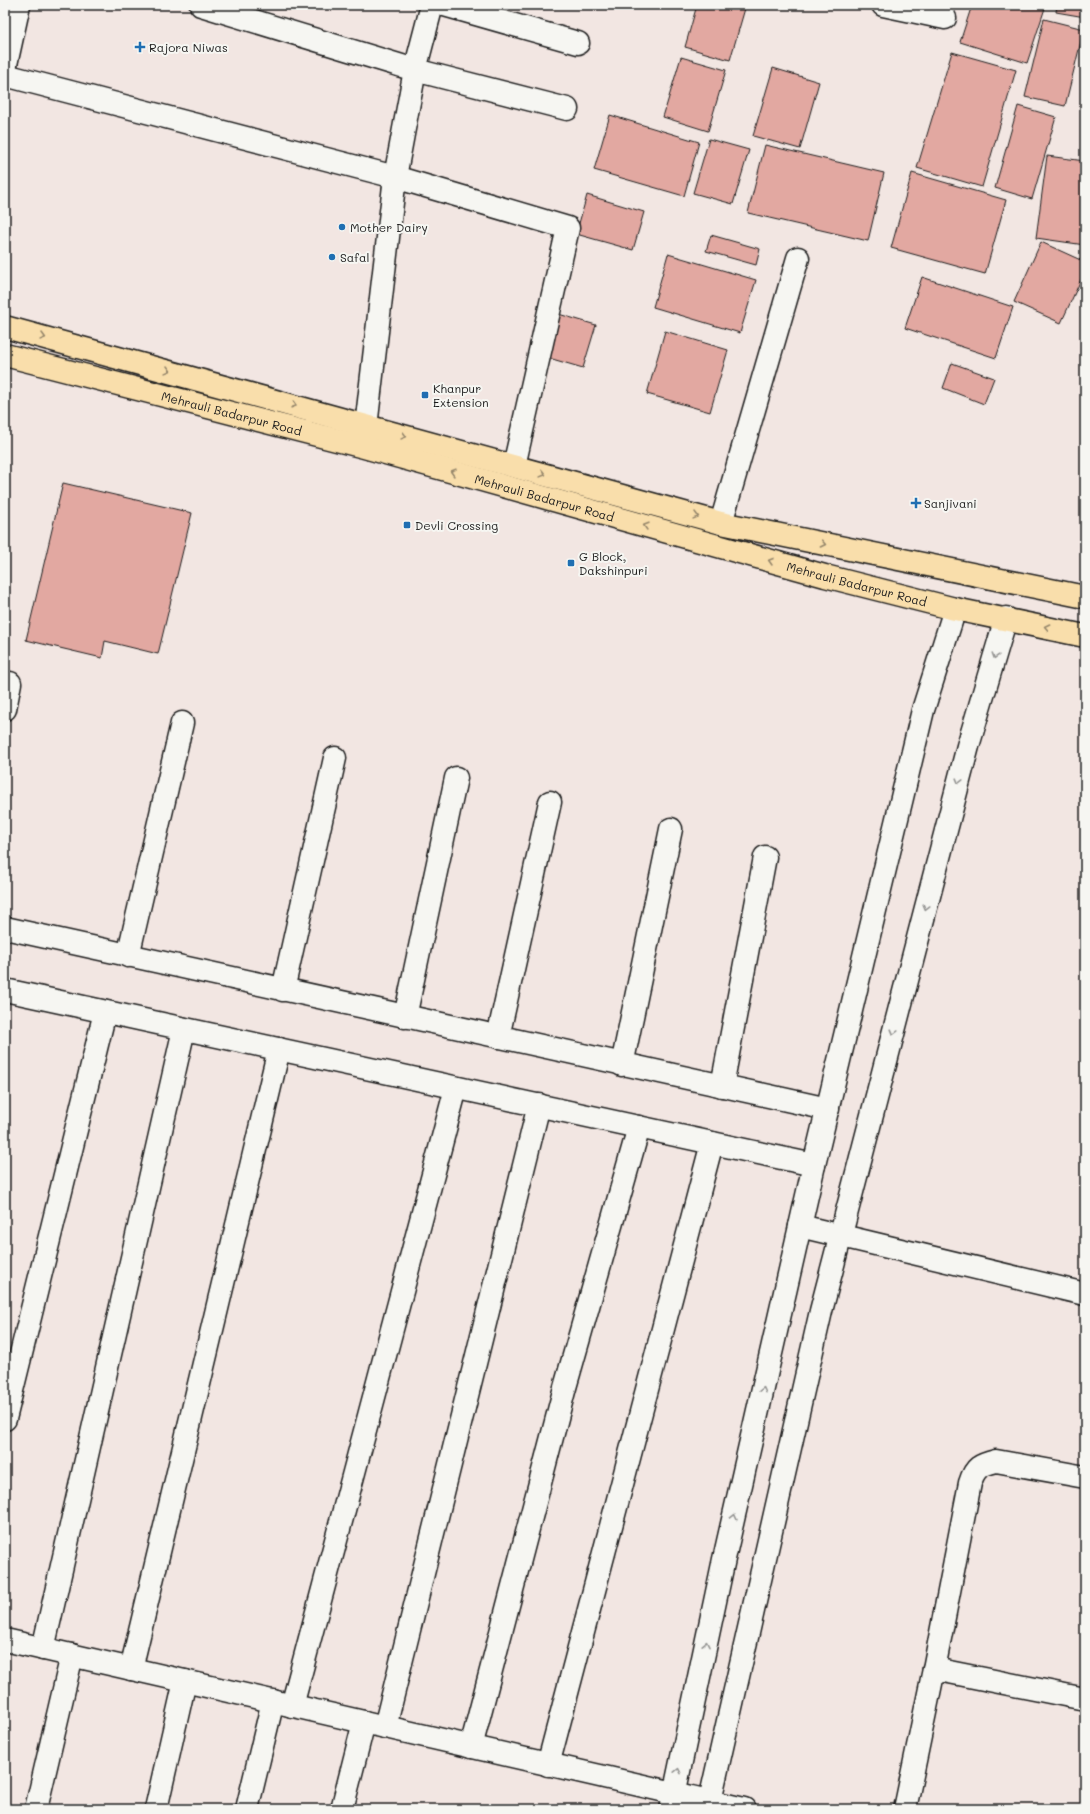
<svg xmlns="http://www.w3.org/2000/svg" width="1090" height="1814" viewBox="0 0 1090 1814" font-family="Mali,sans-serif">
<style>
.building{fill:#e2a8a1;stroke:#1c1c1c}
.lines{fill:none;stroke-linecap:round;stroke-linejoin:round}
.minor-casing{stroke:#1c1c1c;stroke-width:25}
.major-casing{stroke:#1c1c1c;stroke-width:25}
.minor{stroke:#f6f6f2;stroke-width:22}
.major{stroke:#f9deab;stroke-width:22}
.oneway{stroke:#96876b}
.oneway2{stroke:#949492}
.poi-dot{fill:#1f6fb2;stroke:#f6f6f2;stroke-width:1.5}
.labels{text-anchor:middle;dominant-baseline:central;stroke-width:4;stroke-linejoin:round;paint-order:stroke}
.poi-label{font-size:12px;fill:#1c1c1c;stroke:#f6f6f2;text-anchor:start}
.street-label{font-size:12px;fill:#1c1c1c;stroke:#f6f6f2}
</style>
<rect width="100%" height="100%" fill="#f2e6e2"/>
<filter id="ink" filterUnits="userSpaceOnUse"><feTurbulence type="fractalNoise" baseFrequency=".025" numOctaves="2"/><feDisplacementMap in="SourceGraphic" scale="8" xChannelSelector="R" yChannelSelector="G"/><feConvolveMatrix kernelMatrix="1 2 1 2 8 2 1 2 1" color-interpolation-filters="sRGB"/></filter>
<g filter="url(#ink)">
<g class="building">
<polygon points="697,5 746,5 730,60 685,47"/>
<polygon points="972,5 1046,5 1027,63 960,42"/>
<polygon points="1057,5 1085,5 1085,17 1056,12"/>
<polygon points="1044,19 1084,29 1065,106 1025,97"/>
<polygon points="952,52 1016,70 982,187 917,168"/>
<polygon points="1085,52 1085,109 1081,109"/>
<polygon points="681,57 726,70 708,131 663,117"/>
<polygon points="773,68 819,82 800,149 753,136"/>
<polygon points="1018,106 1056,117 1032,199 995,188"/>
<polygon points="610,115 699,142 684,196 594,170"/>
<polygon points="709,139 749,150 733,204 693,193"/>
<polygon points="765,145 884,173 868,241 748,213"/>
<polygon points="1047,156 1085,161 1085,245 1036,238"/>
<polygon points="912,173 1006,200 985,274 891,248"/>
<polygon points="587,195 644,212 633,250 576,234"/>
<polygon points="711,235 760,249 756,265 706,251"/>
<polygon points="1041,242 1085,262 1085,271 1061,323 1014,302"/>
<polygon points="668,254 756,280 740,333 653,307"/>
<polygon points="922,277 1013,307 996,358 905,328"/>
<polygon points="555,313 596,325 583,368 542,356"/>
<polygon points="665,331 728,350 710,412 647,394"/>
<polygon points="952,363 994,378 984,404 943,388"/>
<polygon points="63,483 192,513 158,654 105,641 102,658 26,640"/>
</g>
<g class="lines">
<defs>
<g id="minor">
<polyline points="201,5 415,70 567,109"/>
<polyline points="444,5 578,43"/>
<polyline points="883,5 945,18"/>
<polyline points="5,69 19,5"/>
<polyline points="5,75 395,177 568,228 514,466"/>
<polyline points="364,444 395,177 415,70 432,5"/>
<polyline points="721,523 798,258"/>
<polyline points="5,709 10,683"/>
<polyline points="5,928 828,1109"/>
<polyline points="128,956 182,723"/>
<polyline points="5,990 814,1165"/>
<polyline points="283,990 335,758"/>
<polyline points="405,1017 456,778"/>
<polyline points="498,1037 550,802"/>
<polyline points="622,1065 671,829"/>
<polyline points="722,1086 765,857"/>
<polyline points="800,1226 1085,1294"/>
<polyline points="5,1419 105,1012"/>
<polyline points="5,1640 744,1809"/>
<polyline points="43,1649 184,1029"/>
<polyline points="131,1669 279,1049"/>
<path d="M934 1669 970 1483C975 1467 980 1465 996 1461L1085 1477"/>
<polyline points="292,1706 456,1088"/>
<polyline points="385,1727 539,1105"/>
<polyline points="471,1747 564,1391 639,1127"/>
<polyline points="548,1765 712,1143"/>
<polyline points="36,1809 72,1655"/>
<polyline points="156,1809 185,1681"/>
<polyline points="247,1809 273,1701"/>
<polyline points="342,1809 364,1722"/>
<polyline points="671,1809 724,1559 814,1165 923,710 955,609"/>
<polyline points="708,1809 821,1311 968,746 1006,618"/>
<polyline points="905,1809 934,1669 1085,1699"/>
</g>
<g id="major">
<polyline points="5,327 721,523 1085,597"/>
<path id="s1" d="M5 355 364 447 825 576 955 609 1085 636"/>
</g>
</defs>
<use href="#minor" class="minor-casing"/>
<use href="#major" class="major-casing"/>
<use href="#minor" class="minor"/>
<use href="#major" class="major"/>
</g>
<defs><path id="oneway-chevron" d="M-2-3.5L2.5 0L-2 3.5" fill="none" stroke-width="1.6" stroke-linecap="round" stroke-linejoin="round"/></defs>
<g class="oneway">
<use href="#oneway-chevron" transform="translate(43 337) rotate(15)"/>
<use href="#oneway-chevron" transform="translate(168 370) rotate(15)"/>
<use href="#oneway-chevron" transform="translate(294 405) rotate(16)"/>
<use href="#oneway-chevron" transform="translate(404 436) rotate(15)"/>
<use href="#oneway-chevron" transform="translate(453 472) rotate(-164)"/>
<use href="#oneway-chevron" transform="translate(543 474) rotate(15)"/>
<use href="#oneway-chevron" transform="translate(696 516) rotate(15)"/>
<use href="#oneway-chevron" transform="translate(646 526) rotate(-164)"/>
<use href="#oneway-chevron" transform="translate(823 544) rotate(12)"/>
<use href="#oneway-chevron" transform="translate(771 561) rotate(-164)"/>
<use href="#oneway-chevron" transform="translate(1047 627) rotate(-168)"/>
</g>
<g class="oneway2">
<use href="#oneway-chevron" transform="translate(995 656) rotate(107)"/>
<use href="#oneway-chevron" transform="translate(959 781) rotate(105)"/>
<use href="#oneway-chevron" transform="translate(926 907) rotate(105)"/>
<use href="#oneway-chevron" transform="translate(894 1032) rotate(105)"/>
<use href="#oneway-chevron" transform="translate(763 1390) rotate(-77)"/>
<use href="#oneway-chevron" transform="translate(734 1517) rotate(-77)"/>
<use href="#oneway-chevron" transform="translate(706 1644) rotate(-78)"/>
<use href="#oneway-chevron" transform="translate(678 1771) rotate(-78)"/>
</g>
</g>
<g class="poi-dot">
<path d="M138 41h4v4h4v4h-4v4h-4v-4h-4v-4h4z"/>
<circle cx="342" cy="227" r="4"/>
<circle cx="332" cy="257" r="4"/>
<rect x="421" y="391" width="8" height="8" rx="2"/>
<path d="M914 497h4v4h4v4h-4v4h-4v-4h-4v-4h4z"/>
<rect x="403" y="521" width="8" height="8" rx="2"/>
<rect x="567" y="559" width="8" height="8" rx="2"/>
</g>
<g class="labels">
<g class="poi-label">
<text x="149" y="47">Rajora Niwas</text>
<text x="350" y="227">Mother Dairy</text>
<text x="340" y="257">Safal</text>
<text x="433" y="388">Khanpur<tspan x="433" dy="14">Extension</tspan></text>
<text x="924" y="503">Sanjivani</text>
<text x="415" y="525">Devli Crossing</text>
<text x="579" y="556">G Block,<tspan x="579" dy="14">Dakshinpuri</tspan></text>
</g>
<g class="street-label">
<text stroke="none"><textPath href="#s1" startOffset="234">Mehrauli Badarpur Road</textPath></text>
<text stroke="none"><textPath href="#s1" startOffset="558">Mehrauli Badarpur Road</textPath></text>
<text stroke="none"><textPath href="#s1" startOffset="882">Mehrauli Badarpur Road</textPath></text>
</g>
</g>
<rect width="1090" height="1814" fill="none" stroke="#f6f6f2" stroke-width="20"/>
<rect x="10" y="10" width="1070" height="1794" fill="none" stroke="#1c1c1c" stroke-width="1.5" filter="url(#ink)"/>
</svg>
